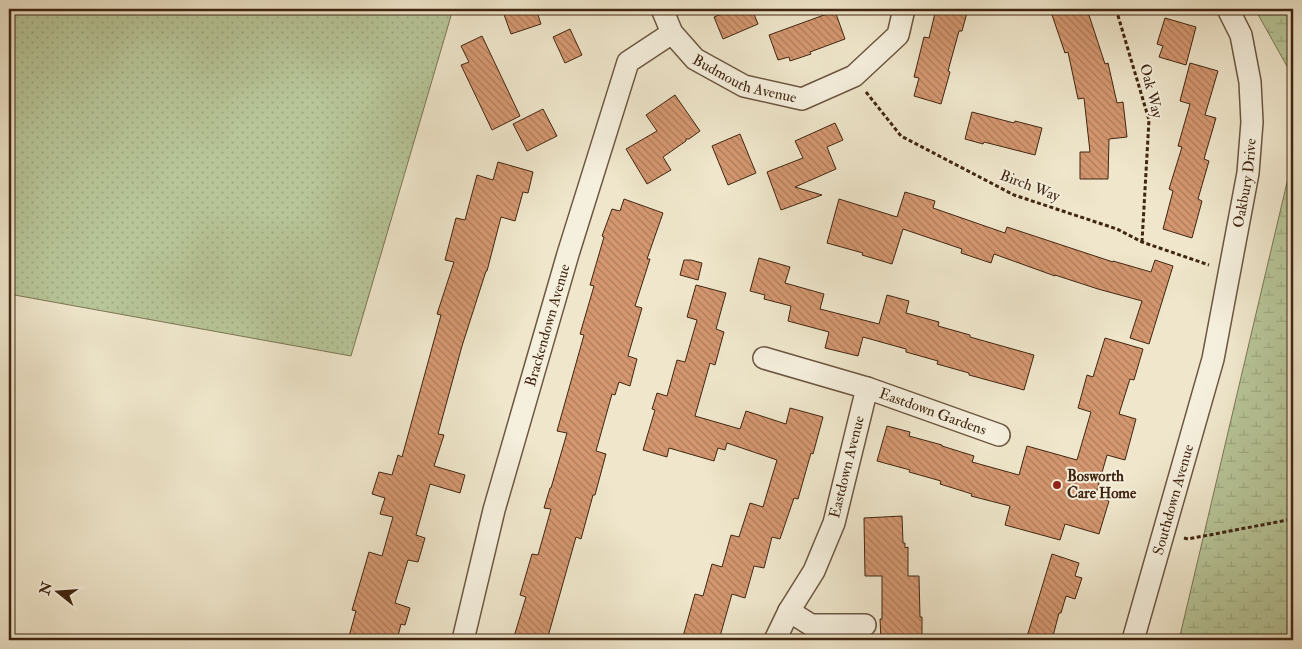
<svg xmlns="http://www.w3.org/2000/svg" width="1302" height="649" viewBox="0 0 1302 649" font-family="'IM FELL Double Pica',serif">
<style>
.grass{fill:url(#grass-dots);stroke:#7c7654}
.wetland{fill:url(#wetland-marsh);stroke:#7c7654}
.building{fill:url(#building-back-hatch);stroke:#412611}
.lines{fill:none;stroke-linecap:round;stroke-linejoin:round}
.minor-casing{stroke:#6c5640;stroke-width:24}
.path{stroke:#412611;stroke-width:3;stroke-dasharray:4 2.5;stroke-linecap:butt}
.minor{stroke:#f5efdd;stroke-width:21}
.poi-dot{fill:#8f2418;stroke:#f5efdd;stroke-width:2}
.labels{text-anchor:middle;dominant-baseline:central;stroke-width:4;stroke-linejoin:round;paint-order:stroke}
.street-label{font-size:15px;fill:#412611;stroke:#f5efdd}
.poi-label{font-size:15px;font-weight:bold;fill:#412611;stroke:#f5efdd;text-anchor:start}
</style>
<defs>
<pattern id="grass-dots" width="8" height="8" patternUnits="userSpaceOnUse" patternTransform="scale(1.25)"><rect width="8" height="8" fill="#b7c598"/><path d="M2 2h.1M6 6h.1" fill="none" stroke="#9fa982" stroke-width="1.8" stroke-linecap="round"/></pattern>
<pattern id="wetland-marsh" width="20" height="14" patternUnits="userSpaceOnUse" patternTransform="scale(1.25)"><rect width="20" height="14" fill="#b7c598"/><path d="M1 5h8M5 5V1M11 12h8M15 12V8" fill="none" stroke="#9fa982"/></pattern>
<pattern id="building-back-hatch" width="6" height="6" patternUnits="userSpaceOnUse" patternTransform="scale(1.25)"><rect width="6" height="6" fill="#d49770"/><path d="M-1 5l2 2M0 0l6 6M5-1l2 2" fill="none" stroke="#ae7b5b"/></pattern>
</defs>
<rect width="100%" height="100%" fill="#efe6cb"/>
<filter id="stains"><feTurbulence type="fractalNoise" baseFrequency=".004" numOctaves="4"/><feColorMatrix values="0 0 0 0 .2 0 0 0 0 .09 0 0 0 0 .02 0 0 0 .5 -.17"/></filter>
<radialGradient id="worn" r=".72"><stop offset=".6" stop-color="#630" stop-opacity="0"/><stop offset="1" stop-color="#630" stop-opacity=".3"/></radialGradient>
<polygon class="grass" points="9,9 453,9 351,356 9,294"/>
<g class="wetland">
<polygon points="1255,9 1293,9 1293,77"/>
<polygon points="1293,157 1293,640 1179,640"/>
</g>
<g class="building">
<polygon points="502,9 536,9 541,24 511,34"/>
<polygon points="722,9 752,9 758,24 723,39 714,17 724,13"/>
<polygon points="936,9 968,9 962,31 959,31 948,71 950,72 941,104 914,96 919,78 914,77 924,37 929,38"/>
<polygon points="1050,9 1087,9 1105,64 1108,63 1117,103 1123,102 1127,137 1109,139 1108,179 1080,179 1080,152 1090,152 1084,98 1078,99 1068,52 1065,53"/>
<polygon points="835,11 845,39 810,52 811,54 790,61 789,57 778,60 769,35"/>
<polygon points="1165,18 1196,27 1186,65 1159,57 1163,46 1157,44"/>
<polygon points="570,29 582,55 565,63 553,37"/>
<polygon points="482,36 520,116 492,130 461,65 469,62 461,46"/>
<polygon points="1190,63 1218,71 1205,115 1216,118 1204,159 1209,161 1198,199 1202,201 1192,238 1163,229 1173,191 1169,189 1182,147 1178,146 1190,104 1180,101"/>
<polygon points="675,95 700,131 689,139 686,139 686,141 663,157 671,170 647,184 626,149 657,131 646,115"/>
<polygon points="543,109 557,136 527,151 513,124"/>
<polygon points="972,112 1014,123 1015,121 1042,128 1035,155 984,142 983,144 965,139"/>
<polygon points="835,123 843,140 827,147 836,169 795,187 822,195 781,210 767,172 803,158 795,141"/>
<polygon points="740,134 756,173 728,185 712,146"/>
<polygon points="498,162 533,172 528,193 523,192 515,221 501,217 487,271 486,271 462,346 438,434 444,435 434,466 465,475 460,493 430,484 416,535 425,538 418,562 408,560 395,603 410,608 405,625 401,624 397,640 348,640 356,611 352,610 369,552 382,556 393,517 380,514 385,498 372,494 379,472 392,475 398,455 402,457 441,315 437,314 454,262 445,260 456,218 465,220 477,175 493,180"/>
<polygon points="905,192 935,201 933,208 1005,233 1007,227 1113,262 1113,261 1151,272 1155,260 1173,266 1149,344 1130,338 1142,301 1098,289 1055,275 1055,276 994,254 991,263 961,253 962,249 903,229 892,264 862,255 863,253 827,243 839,199 897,217"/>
<polygon points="624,199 663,213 647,259 650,259 635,306 642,308 628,356 637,359 630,386 619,382 615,395 612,394 596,451 606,454 595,495 593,495 581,539 576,537 547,640 513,640 526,597 520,595 532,554 538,555 551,509 544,508 550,488 551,488 567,433 557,431 584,335 580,334 594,286 590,285 604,237 602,236 612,209 620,211"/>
<polygon points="759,258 790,267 785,283 824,294 820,309 879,324 887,295 909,301 906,313 939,322 938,326 970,335 970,337 1034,355 1024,390 969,375 969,373 937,364 938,361 906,352 906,349 863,337 858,356 825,348 829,332 788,321 791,306 764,299 765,295 750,291"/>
<polygon points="684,260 691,260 702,263 698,280 680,275"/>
<polygon points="696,285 726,293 716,329 724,332 715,365 710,363 695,416 740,429 746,411 786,424 790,408 823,417 813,454 811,453 798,499 794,498 780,539 772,537 764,568 754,566 745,598 732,594 719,640 682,640 695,594 703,596 712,564 722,567 731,535 739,537 750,503 763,507 777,460 727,443 725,450 718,448 714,461 669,448 667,457 643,450 655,410 652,409 657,393 667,396 677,360 685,362 697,320 687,317"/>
<polygon points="1105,338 1143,349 1134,380 1130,379 1119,414 1136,419 1125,460 1107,455 1095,497 1109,501 1099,534 1065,524 1060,540 1005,525 1010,506 971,496 972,494 940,484 941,481 909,472 910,470 877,461 887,426 910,432 909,436 942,445 942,446 974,456 972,462 1019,475 1027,446 1077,460 1091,412 1078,408 1087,375 1093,377"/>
<polygon points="902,516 903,543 905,543 905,548 908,547 908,576 919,576 920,617 922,617 922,640 881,640 880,619 882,619 882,576 865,576 864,518"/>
<polygon points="1052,554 1079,563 1075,576 1082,578 1075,599 1066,596 1061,613 1059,613 1052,640 1026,640"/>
</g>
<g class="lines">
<defs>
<g id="minor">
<path id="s1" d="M662 9 672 33 695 59 744 86 802 99 854 76 898 35 904 9"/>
<polyline points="764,358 867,388 834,523 814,571 789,611 775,640"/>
<path id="s2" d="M867 388 999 435"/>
<polyline points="789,611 811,625 865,625"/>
<path id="s3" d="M463 640 494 510 568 254 628 62 672 33"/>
<path id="s4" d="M1133 640 1213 359 1248 173 1252 122 1250 82 1241 35 1228 9"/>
</g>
</defs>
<use href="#minor" class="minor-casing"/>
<g class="path">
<polyline points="1116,9 1149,120 1142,242"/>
<polyline points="866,92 901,136 1014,195 1117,229 1142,242 1209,265"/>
<polyline points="1184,538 1188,539 1293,519"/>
</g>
<use href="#minor" class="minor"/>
</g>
<circle class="poi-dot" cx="1057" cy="485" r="5"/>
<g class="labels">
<g class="street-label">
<text stroke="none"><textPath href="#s1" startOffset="115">Budmouth Avenue</textPath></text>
<text transform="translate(1151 91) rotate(76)">Oak Way</text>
<text stroke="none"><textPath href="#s4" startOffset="471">Oakbury Drive</textPath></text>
<text transform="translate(1030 186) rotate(21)">Birch Way</text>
<text stroke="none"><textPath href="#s3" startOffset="326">Brackendown Avenue</textPath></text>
<text stroke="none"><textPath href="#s2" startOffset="70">Eastdown Gardens</textPath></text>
<text transform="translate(847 467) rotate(-76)">Eastdown Avenue</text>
<text stroke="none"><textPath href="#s4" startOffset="146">Southdown Avenue</textPath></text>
</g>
<g class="poi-label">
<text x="1067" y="476">Bosworth<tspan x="1067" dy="17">Care Home</tspan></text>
</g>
</g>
<rect width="1302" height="649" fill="none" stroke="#efe6cb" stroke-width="30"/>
<rect x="10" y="10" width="1282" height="629" fill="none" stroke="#412611" stroke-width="2.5"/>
<rect x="15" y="15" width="1272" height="619" fill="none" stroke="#412611"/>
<g transform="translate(58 592) rotate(287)" stroke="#f5efdd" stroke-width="4" paint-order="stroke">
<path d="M0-4L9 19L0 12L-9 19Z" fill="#412611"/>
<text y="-8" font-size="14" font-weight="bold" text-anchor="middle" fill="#412611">N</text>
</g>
<rect width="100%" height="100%" filter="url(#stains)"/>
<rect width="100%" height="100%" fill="url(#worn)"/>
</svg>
